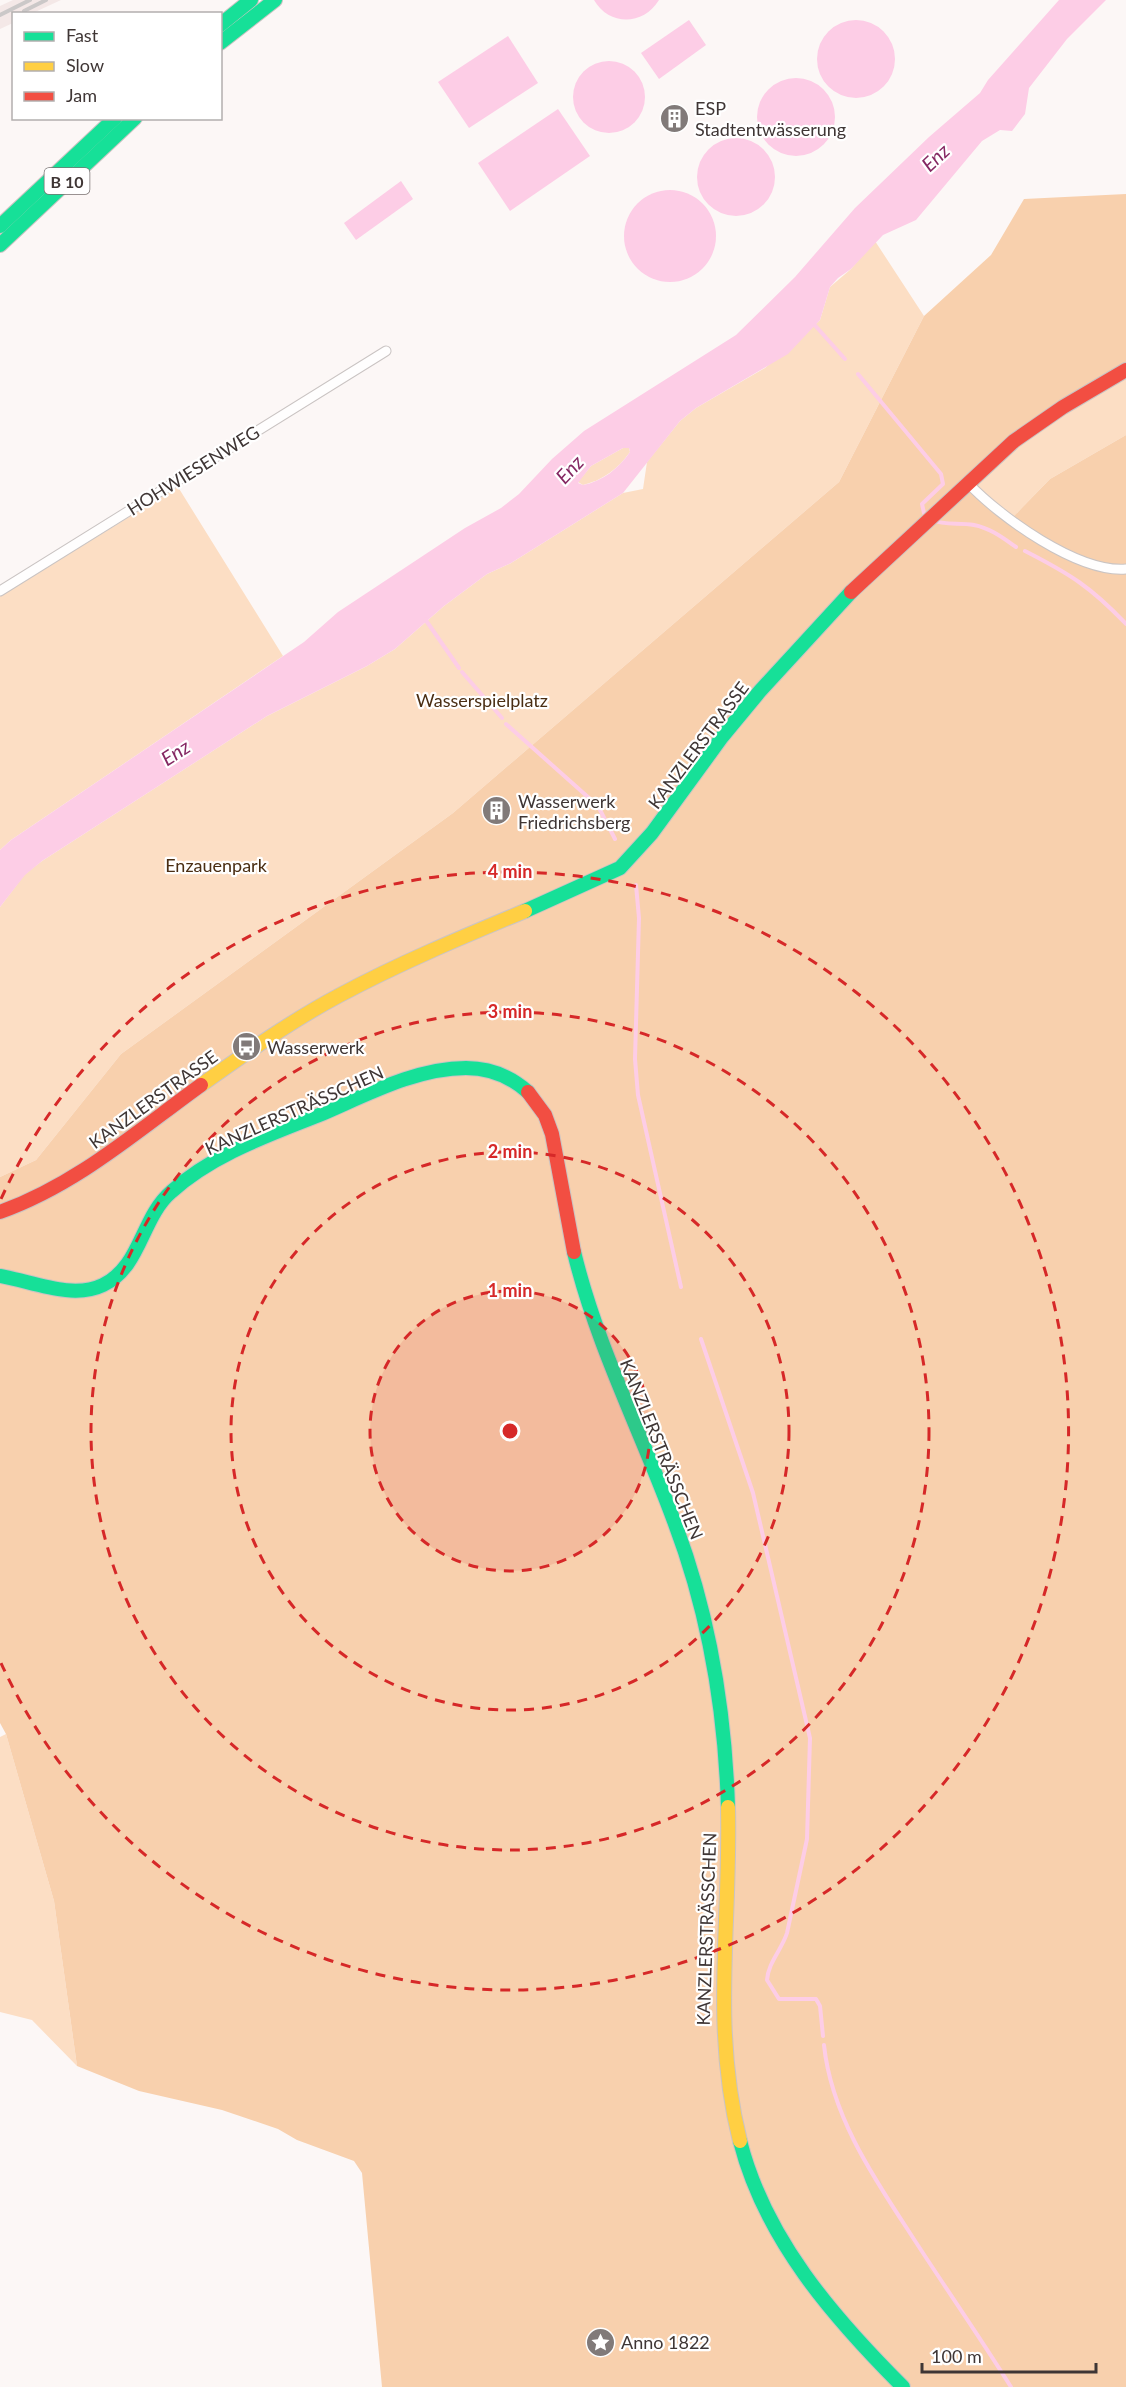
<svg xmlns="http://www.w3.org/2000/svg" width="1126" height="2387" viewBox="0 0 1126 2387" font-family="Lato,sans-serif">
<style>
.built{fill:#f4e8e7}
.green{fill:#fcdec4}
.forest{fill:#f8d0ad}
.water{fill:#fdcde6;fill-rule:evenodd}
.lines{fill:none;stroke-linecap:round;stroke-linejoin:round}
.stream{stroke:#fdcde6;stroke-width:4}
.street-casing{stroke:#cac4c3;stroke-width:11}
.fast-casing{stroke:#cac4c3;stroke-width:16}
.slow-casing{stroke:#cac4c3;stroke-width:16}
.jam-casing{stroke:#cac4c3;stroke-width:16}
.street{stroke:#fffefe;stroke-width:9}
.fast{stroke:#16e098;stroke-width:14}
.slow{stroke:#ffcf43;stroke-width:14}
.jam{stroke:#f24e42;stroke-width:14}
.rail{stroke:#cbc8c8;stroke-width:4}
.ring{fill:none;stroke:#d62828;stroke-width:3;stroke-dasharray:10 8}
.labels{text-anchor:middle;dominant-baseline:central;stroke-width:4.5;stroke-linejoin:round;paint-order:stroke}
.shield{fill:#fff;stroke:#797272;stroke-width:1.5}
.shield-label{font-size:16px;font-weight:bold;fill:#3f3635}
.poi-label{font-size:18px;fill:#3f3635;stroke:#fff;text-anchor:start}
.street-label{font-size:18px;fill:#3f3635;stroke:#fff}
.park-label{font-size:18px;fill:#4a2e13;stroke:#fff}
.water-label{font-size:20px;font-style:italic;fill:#852863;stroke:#fff}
.centre{fill:#d62828;stroke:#fff;stroke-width:3}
.ring-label{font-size:18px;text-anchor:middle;font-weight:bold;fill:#d62828;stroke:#fff;stroke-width:4.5;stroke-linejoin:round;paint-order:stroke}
</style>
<rect width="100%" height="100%" fill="#fcf7f6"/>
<polygon class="built" points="13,0 61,0 33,13 14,14 13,23 0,29 0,6"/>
<g class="green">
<polygon points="875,241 924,316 839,482 453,813 121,1054 36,1160 0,1177 0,907 25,874 42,861 267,716 367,666 395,649 444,606 487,574 511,563 623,493 643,489 647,462 680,421 696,408 765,368 809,330 820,320 830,287 851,269"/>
<polygon points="1126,370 1126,435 1050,479 1011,519 968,483 993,459"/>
<path d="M623 448H629L630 452C618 469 603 480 583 485L578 482 591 466Z"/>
<polygon points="178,487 283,656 11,840 0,850 0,596"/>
<polygon points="6,1734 54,1901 77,2066 32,2020 0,2012 0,1737"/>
</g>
<polygon class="forest" points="1126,194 1126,370 1068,402 968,483 1012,518 1050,479 1126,435 1126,2387 382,2387 362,2173 354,2161 297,2140 278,2129 222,2110 139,2091 77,2066 54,1901 6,1734 0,1723 0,1177 36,1160 121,1054 453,813 839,482 924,316 991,255 1024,199"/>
<g class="water">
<path d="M594 0H659C643 26 609 26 594 0Z"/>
<path d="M1059 0H1106L1067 39 1029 88 1025 114 1012 131 1000 130 982 141 916 220 883 235 851 269 838 278 830 287 820 320 788 354 696 408 680 421 623 493 511 563 487 574 444 606 395 649 367 666 267 716 42 861 25 875 0 907V850L11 840 304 642 338 612 465 528 501 508 519 494 552 459 584 431 736 335 795 277 855 208 929 137 980 93 988 80ZM623 448H629L630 452C618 469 603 481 583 485L578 483 591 466Z"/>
<polygon points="689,20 706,45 659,79 641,53"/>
<circle cx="856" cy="59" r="39"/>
<polygon points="508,36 538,83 469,128 438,82"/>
<circle cx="609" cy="97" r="36"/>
<circle cx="796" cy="117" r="39"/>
<polygon points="558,109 590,156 510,211 478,163"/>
<circle cx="736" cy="177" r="39"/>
<polygon points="401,181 413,199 356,240 344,223"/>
<circle cx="670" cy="236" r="46"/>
</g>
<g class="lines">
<g class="stream">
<polyline points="812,322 845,359"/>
<polyline points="858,374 941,474 943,484 922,504 924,513"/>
<path d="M931 520C946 526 959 522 974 525 990 528 1003 538 1016 547"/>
<path d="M1025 551C1070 574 1091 587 1126 624"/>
<polyline points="425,619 459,668"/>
<polyline points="462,672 502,718"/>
<polyline points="506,724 598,806 615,839"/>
<polyline points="636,885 639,918 635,1059 638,1095 681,1287"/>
<path d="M701 1339 753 1493 810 1738 807 1839 787 1933C782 1949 768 1963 767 1980L779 1999H816L820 2006 823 2036"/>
<path d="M824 2045C831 2113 871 2174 908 2230 942 2283 978 2334 1011 2387"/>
</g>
<defs>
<g id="street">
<path d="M968 483C1000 517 1078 573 1126 569"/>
<polyline points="0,591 386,351"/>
</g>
<g id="fast">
<polyline points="220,25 251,0"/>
<polyline points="220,43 275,0"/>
<polyline points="0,226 115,118"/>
<polyline points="0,245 135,118"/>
<polyline points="525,911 620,868 652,833 722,737 760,691 851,592"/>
<path d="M574 1252C597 1347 641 1431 674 1521 709 1613 725 1710 728 1807"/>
<path d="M0 1276C31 1281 72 1300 103 1285 141 1267 141 1218 171 1192 214 1153 272 1134 324 1113 368 1094 417 1068 466 1068 490 1068 510 1076 528 1092"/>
<path d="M740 2141C765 2239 833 2317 903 2387"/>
</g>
<g id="slow">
<path d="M201 1085C246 1053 291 1021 340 995 400 963 462 937 525 911"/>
<path d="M728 1807C731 1923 711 2026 740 2141"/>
</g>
<g id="jam">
<polyline points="851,592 1014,441 1063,407 1126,370"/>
<polyline points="528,1092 545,1115 552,1134 574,1252"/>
<path d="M0 1212C76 1185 136 1132 201 1085"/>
</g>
</defs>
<use href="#street" class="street-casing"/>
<use href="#fast" class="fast-casing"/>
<use href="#slow" class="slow-casing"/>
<use href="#jam" class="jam-casing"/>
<use href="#street" class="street"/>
<use href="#fast" class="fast"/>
<use href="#slow" class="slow"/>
<use href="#jam" class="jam"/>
<g class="rail">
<polyline points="24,11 46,0"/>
<polyline points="0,15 30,0"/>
</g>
</g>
<circle cx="510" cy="1431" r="140" fill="#d62828" fill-opacity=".12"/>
<g class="ring">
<circle cx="510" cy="1431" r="140"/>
<circle cx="510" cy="1431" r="279"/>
<circle cx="510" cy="1431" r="419"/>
<path d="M1 1199A559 559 0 1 1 1 1663"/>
</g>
<defs>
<symbol id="building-disc" viewBox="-11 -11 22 22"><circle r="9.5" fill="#817a79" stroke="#fff"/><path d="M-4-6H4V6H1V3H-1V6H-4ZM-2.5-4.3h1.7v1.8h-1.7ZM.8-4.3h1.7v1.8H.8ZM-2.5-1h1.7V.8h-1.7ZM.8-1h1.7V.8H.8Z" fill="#fff"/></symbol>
<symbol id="bus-disc" viewBox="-11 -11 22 22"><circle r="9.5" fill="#817a79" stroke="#fff"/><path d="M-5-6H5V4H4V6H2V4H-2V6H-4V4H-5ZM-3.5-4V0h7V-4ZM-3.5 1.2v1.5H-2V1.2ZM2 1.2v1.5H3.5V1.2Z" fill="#fff"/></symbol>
<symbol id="sight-disc" viewBox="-11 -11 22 22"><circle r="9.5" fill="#817a79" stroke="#fff"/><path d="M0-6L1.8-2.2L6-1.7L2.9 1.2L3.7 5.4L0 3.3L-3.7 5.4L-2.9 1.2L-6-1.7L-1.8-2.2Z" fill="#fff"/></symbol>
</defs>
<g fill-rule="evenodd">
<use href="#building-disc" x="658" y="102" width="33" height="33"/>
<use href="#building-disc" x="480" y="794" width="33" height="33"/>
<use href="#bus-disc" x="230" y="1030" width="33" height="33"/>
<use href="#sight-disc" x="584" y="2326" width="33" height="33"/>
</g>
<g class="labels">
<rect class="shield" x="44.5" y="168" width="45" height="26" rx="4.5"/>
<g class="shield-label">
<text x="67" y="181">B 10</text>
</g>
<g class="poi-label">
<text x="695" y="108">ESP<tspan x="695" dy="21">Stadtentwässerung</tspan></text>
<text x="518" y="801">Wasserwerk<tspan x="518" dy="21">Friedrichsberg</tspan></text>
<text x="267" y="1047">Wasserwerk</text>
<text x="621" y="2342">Anno 1822</text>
</g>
<g class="street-label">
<text transform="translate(193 470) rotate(-32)">HOHWIESENWEG</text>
<text transform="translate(698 745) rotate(-53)">KANZLERSTRASSE</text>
<text transform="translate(153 1099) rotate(-36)">KANZLERSTRASSE</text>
<text transform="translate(294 1110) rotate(-24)">KANZLERSTRÄSSCHEN</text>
<text transform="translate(662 1449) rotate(68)">KANZLERSTRÄSSCHEN</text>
<text transform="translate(706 1929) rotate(-88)">KANZLERSTRÄSSCHEN</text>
</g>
<g class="park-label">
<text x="482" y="700">Wasserspielplatz</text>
<text x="216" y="865">Enzauenpark</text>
</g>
<g class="water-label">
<text transform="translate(935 157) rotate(-43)">Enz</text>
<text transform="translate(569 469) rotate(-47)">Enz</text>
<text transform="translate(175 752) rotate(-33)">Enz</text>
</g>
</g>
<circle cx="510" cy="1431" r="9" class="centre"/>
<g class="ring-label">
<text x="510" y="878">4 min</text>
<text x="510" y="1018">3 min</text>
<text x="510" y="1158">2 min</text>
<text x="510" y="1297">1 min</text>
</g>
<rect x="12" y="12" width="210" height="108" fill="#ffffff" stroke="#b2afae" stroke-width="1.5"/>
<rect x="24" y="32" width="30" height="9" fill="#16e098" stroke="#b2afae" stroke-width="1.5"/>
<text x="66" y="42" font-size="18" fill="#3f3635">Fast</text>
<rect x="24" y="62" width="30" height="9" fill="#ffcf43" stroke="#b2afae" stroke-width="1.5"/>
<text x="66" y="72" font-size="18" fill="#3f3635">Slow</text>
<rect x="24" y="92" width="30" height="9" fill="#f24e42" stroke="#b2afae" stroke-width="1.5"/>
<text x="66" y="102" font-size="18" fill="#3f3635">Jam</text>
<path d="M922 2363v9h174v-9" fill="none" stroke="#3f3635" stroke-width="3"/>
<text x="931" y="2363" font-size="18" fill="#3f3635" stroke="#ffffff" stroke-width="4.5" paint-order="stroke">100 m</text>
</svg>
